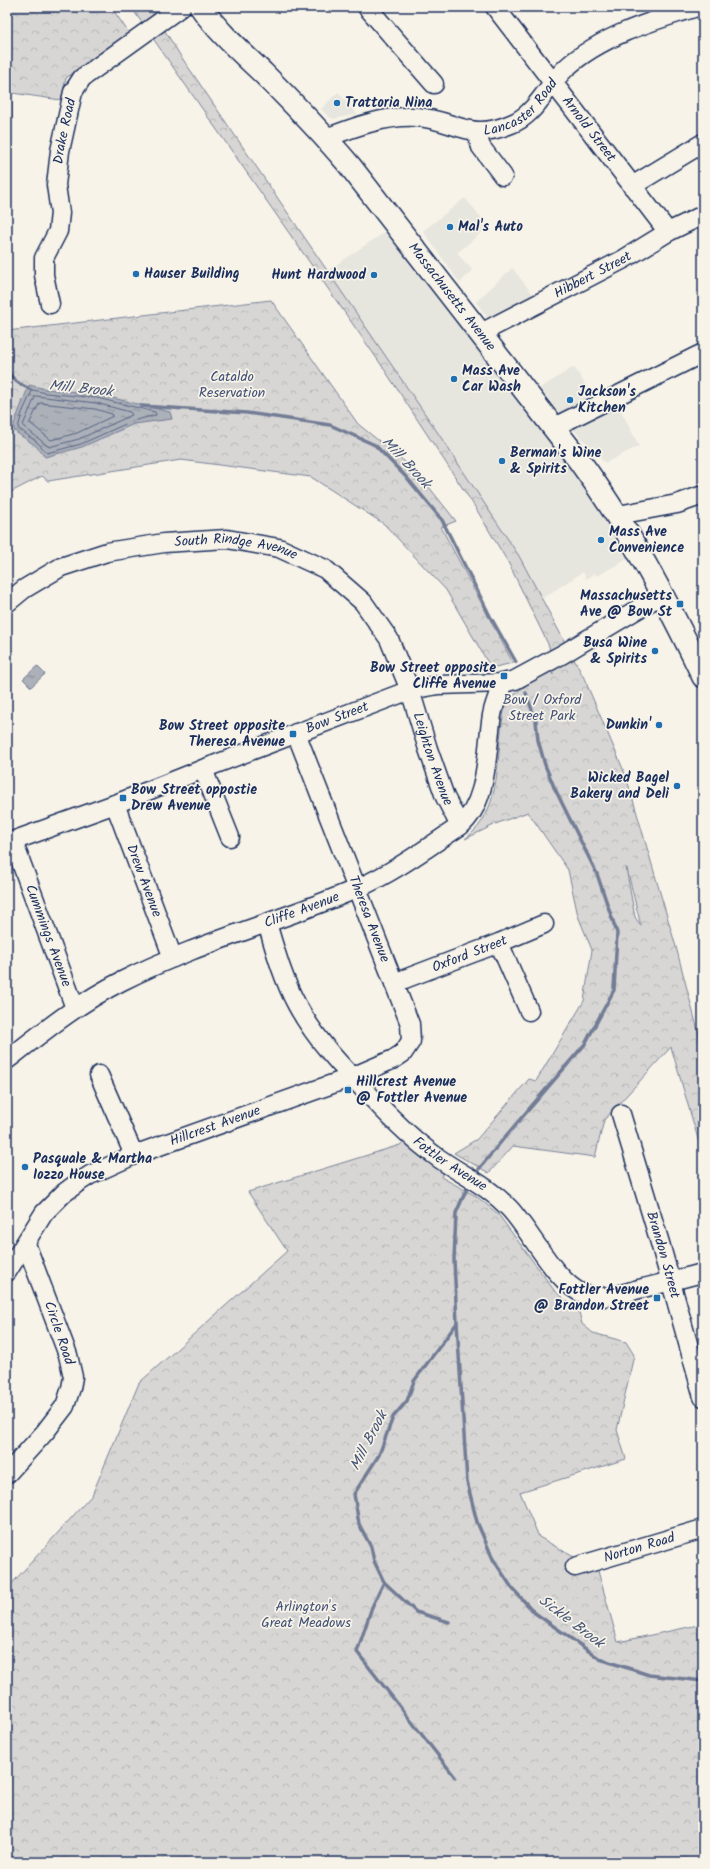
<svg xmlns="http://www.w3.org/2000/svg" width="710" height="1869" viewBox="0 0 710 1869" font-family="Kalam,sans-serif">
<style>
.built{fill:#e6e5de}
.park{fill:url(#park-crowns);stroke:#798299;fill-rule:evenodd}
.water{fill:url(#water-ripples);stroke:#727c95}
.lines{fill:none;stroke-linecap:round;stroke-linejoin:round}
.shore{stroke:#556382;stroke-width:1}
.stream{stroke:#727c95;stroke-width:3.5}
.minor-casing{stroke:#1b2f5e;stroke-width:21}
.major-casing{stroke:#1b2f5e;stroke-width:25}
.minor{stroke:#f7f3e8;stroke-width:18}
.major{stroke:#f7f3e8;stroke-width:22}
.poi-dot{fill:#1f6fb2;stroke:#f7f3e8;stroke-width:1.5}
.labels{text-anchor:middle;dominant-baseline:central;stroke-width:3.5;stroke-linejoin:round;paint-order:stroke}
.poi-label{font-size:14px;font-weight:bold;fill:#1b2f5e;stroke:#f7f3e8;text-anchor:start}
.street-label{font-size:14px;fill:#1b2f5e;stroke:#f7f3e8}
.park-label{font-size:14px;fill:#415076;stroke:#f7f3e8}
.water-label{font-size:15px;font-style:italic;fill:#465679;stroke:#f7f3e8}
</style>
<defs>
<pattern id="park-crowns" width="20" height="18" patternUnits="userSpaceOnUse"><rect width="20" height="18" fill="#d7d6d4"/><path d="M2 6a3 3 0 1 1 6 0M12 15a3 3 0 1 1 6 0" fill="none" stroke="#b8b8b8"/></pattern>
<pattern id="water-ripples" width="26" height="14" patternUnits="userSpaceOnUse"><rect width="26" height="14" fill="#acb0b9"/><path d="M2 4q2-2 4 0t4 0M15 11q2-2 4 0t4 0" fill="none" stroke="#8b909a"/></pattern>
</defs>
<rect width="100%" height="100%" fill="#f7f3e8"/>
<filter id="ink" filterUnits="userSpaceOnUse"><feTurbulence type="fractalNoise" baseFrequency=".025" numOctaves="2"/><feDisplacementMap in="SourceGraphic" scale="8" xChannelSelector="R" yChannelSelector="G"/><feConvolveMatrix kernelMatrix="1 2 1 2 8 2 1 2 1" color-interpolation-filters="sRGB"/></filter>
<g filter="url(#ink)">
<g class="built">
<polygon points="338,92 357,114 334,119 329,117 321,109"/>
<polygon points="465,198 486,223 483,231 457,253 472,270 460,283 423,231"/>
<polygon points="388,230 574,475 598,508 627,559 597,576 594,573 586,579 583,572 541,599 519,556 327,271"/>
<polygon points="512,268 535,297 490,321 476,302"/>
<polygon points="574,367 596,401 562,417 540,388"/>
<polygon points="617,403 639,446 605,463 569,425"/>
</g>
<g class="park">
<polygon points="7,7 111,7 129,33 66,78 61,100 12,93 12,143 7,157"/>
<path d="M131 7H150L180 55 436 430 519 556 584 678 626 776 676 947 703 1050V1156L671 1047 604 1120 595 1157 513 1146 489 1173 454 1153 477 1139 529 1079 536 1081 584 1001 592 950 578 916 568 870 528 812 498 823 465 839C506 809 494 751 505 707 514 689 534 681 551 671L553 675 549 646 509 564 475 507 380 363ZM626 868 627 869 641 926 635 917Z"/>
<polygon points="271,300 358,424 410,466 421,477 456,521 441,527 513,663 491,668 446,590 384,524 311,477 181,460 48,481 42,476 7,494 7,331"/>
<polygon points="405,1141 444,1171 441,1177 476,1196 498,1214 554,1290 565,1300 578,1308 582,1324 593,1333 626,1342 634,1355 617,1430 626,1459 520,1492 539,1537 598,1571 618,1642 703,1624 703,1862 7,1862 7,1589 92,1495 139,1383 287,1251 248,1192 400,1145"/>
</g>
<g class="water">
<polygon points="29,385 46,389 97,394 170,412 172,419 134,424 82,447 45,457 36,446 14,431 14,424"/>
<polygon points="37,666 45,674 31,687 23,679"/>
</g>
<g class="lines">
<g class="shore">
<polygon points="33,390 46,393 97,398 155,412 156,415 132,421 81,444 47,453 38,443 18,428 22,413"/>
<polygon points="36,396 96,403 130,412 132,415 79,439 49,447 23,426"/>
<polygon points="40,403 95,409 112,414 113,416 77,433 51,440 30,423"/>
</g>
<g class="stream">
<polyline points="7,372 17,382 31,390"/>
<polyline points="142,406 247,413 330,425 375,445 408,479 442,520 490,616 516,662"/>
<polyline points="479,1169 505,1137 585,1044 614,990 617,933 597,874 554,787 545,765 538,740 536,721 526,693"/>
<polyline points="457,1323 467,1482 477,1522 493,1559 512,1588 535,1613 600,1659 649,1675 703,1681"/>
<polyline points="384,1582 416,1612 449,1622"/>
<polyline points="455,1777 357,1652 372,1607 384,1582 374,1561 371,1547 359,1524 354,1494 379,1455 393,1417 407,1401 414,1381 457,1323 454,1260 456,1213 468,1186"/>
</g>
<defs>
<g id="minor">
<polyline points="367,7 434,84"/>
<path id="s1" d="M495 7 668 232"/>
<polyline points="476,131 481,147 503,176"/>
<path id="s2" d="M326 138C354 127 387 115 417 117 456 120 468 142 511 124 536 115 547 85 566 68 601 36 652 21 697 7"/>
<polyline points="632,186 703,143"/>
<path id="s3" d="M50 304 44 275V258L58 231 60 213 56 185 60 151 73 92 82 78 181 7"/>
<path id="s4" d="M481 333 624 259 668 232 703 215"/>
<polyline points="554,427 703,353"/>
<polyline points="618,515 677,504 703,495"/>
<path id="s5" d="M7 603 24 589 61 567 107 552 164 543 227 539 279 548 325 569 363 602 389 639 410 690 428 749 445 797 460 826"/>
<polyline points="203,769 230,837"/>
<path id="s6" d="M115 804 173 958"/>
<path id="s7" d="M13 841 75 1008"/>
<path id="s8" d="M7 843 115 804 203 769 410 690 438 685 503 683 515 680 563 654 661 595"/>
<path id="s9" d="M267 923C275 950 283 979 297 1005 317 1042 346 1071 375 1101 393 1120 412 1139 433 1154 459 1174 485 1183 509 1208 530 1230 557 1285 584 1294 589 1295 595 1297 600 1297 612 1298 627 1292 639 1289 661 1284 682 1278 703 1273"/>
<polyline points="499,943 529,1011"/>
<path id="s10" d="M394 983 499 943 544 924"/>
<path id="s11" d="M7 1060C44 1031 80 1002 122 981 197 943 279 922 356 889 393 873 427 848 460 826 489 802 486 750 492 715 494 704 499 693 503 683"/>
<polyline points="99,1075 134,1155"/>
<path id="s12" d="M621 1114 660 1243 703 1397"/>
<path id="s13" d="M7 1272 44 1213 64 1193 76 1184 90 1175 134 1155 352 1077 394 1059 403 1053 411 1041 410 1024 296 733"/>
<polyline points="7,1474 45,1432 65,1406 71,1388 73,1377 68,1355 26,1244"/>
<path id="s14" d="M575 1567 703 1529"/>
</g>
<g id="major">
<path id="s15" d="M201 7C218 32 242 53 264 74 294 104 323 134 350 166L578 459C627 525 667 601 703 676"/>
</g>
</defs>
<use href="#minor" class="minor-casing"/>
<use href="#major" class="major-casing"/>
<use href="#minor" class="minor"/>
<use href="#major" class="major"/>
</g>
</g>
<g class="poi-dot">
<circle cx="337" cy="103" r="4"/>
<circle cx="450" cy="227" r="4"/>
<circle cx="136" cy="274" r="4"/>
<circle cx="374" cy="275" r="4"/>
<circle cx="454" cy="379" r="4"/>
<circle cx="570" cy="400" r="4"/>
<circle cx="502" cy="461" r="4"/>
<circle cx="601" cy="540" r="4"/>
<rect x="676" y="600" width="8" height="8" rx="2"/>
<circle cx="655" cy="651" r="4"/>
<rect x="500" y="672" width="8" height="8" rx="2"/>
<circle cx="659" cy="725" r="4"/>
<rect x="289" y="730" width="8" height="8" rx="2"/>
<circle cx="677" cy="786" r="4"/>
<rect x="119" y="794" width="8" height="8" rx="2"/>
<rect x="344" y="1086" width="8" height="8" rx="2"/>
<circle cx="25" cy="1167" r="4"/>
<rect x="653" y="1294" width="8" height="8" rx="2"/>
</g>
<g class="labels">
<g class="poi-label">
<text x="345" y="103">Trattoria Nina</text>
<text x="458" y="227">Mal's Auto</text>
<text x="144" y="274">Hauser Building</text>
<text x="366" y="275" text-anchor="end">Hunt Hardwood</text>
<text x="462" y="371">Mass Ave<tspan x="462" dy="16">Car Wash</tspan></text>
<text x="578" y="392">Jackson's<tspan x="578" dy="16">Kitchen</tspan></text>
<text x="510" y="453">Berman's Wine<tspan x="510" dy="16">&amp; Spirits</tspan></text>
<text x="609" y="532">Mass Ave<tspan x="609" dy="16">Convenience</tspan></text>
<text x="672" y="596" text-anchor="end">Massachusetts<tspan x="672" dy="16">Ave @ Bow St</tspan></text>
<text x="647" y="643" text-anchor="end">Busa Wine<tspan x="647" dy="16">&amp; Spirits</tspan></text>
<text x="496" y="668" text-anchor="end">Bow Street opposite<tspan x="496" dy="16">Cliffe Avenue</tspan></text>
<text x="651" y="725" text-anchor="end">Dunkin'</text>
<text x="285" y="726" text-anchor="end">Bow Street opposite<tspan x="285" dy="16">Theresa Avenue</tspan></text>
<text x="669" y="778" text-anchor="end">Wicked Bagel<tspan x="669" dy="16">Bakery and Deli</tspan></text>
<text x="131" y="790">Bow Street oppostie<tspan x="131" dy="16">Drew Avenue</tspan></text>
<text x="356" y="1082">Hillcrest Avenue<tspan x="356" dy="16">@ Fottler Avenue</tspan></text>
<text x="33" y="1159">Pasquale &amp; Martha<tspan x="33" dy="16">Iozzo House</tspan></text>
<text x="649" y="1290" text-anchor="end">Fottler Avenue<tspan x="649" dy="16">@ Brandon Street</tspan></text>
</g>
<g class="street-label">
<text stroke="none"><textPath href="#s2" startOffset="208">Lancaster Road</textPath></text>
<text stroke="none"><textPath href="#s1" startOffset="154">Arnold Street</textPath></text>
<text stroke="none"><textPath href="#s3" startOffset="178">Drake Road</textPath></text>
<text stroke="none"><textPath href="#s4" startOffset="126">Hibbert Street</textPath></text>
<text stroke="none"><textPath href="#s15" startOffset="384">Massachusetts Avenue</textPath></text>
<text stroke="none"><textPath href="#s5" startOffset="244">South Rindge Avenue</textPath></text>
<text stroke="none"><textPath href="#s8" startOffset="353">Bow Street</textPath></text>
<text stroke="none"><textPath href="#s5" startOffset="561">Leighton Avenue</textPath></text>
<text stroke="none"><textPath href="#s6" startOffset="82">Drew Avenue</textPath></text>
<text stroke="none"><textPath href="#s11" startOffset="333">Cliffe Avenue</textPath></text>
<text transform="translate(369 919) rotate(69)">Theresa Avenue</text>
<text stroke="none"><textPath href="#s7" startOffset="101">Cummings Avenue</textPath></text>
<text stroke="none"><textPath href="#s10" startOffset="81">Oxford Street</textPath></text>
<text stroke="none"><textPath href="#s13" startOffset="264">Hillcrest Avenue</textPath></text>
<text stroke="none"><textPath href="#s9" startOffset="310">Fottler Avenue</textPath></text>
<text stroke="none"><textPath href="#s12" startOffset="147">Brandon Street</textPath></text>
<text transform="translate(59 1333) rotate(71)">Circle Road</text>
<text stroke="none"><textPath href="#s14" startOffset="67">Norton Road</textPath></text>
</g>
<g class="park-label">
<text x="232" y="377">Cataldo<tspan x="232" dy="16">Reservation</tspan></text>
<text x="542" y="700">Bow / Oxford<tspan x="542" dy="16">Street Park</tspan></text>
<text x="306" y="1607">Arlington's<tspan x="306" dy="16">Great Meadows</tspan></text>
</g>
<g class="water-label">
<text transform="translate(81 389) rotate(6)">Mill Brook</text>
<text transform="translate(406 463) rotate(47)">Mill Brook</text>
<text transform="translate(369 1441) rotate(-63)">Mill Brook</text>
<text transform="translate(571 1622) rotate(37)">Sickle Brook</text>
</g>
</g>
<rect width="710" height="1869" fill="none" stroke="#f7f3e8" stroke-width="24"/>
<rect x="12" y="12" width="686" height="1845" fill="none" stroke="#1b2f5e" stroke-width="1.5" filter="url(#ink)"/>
</svg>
